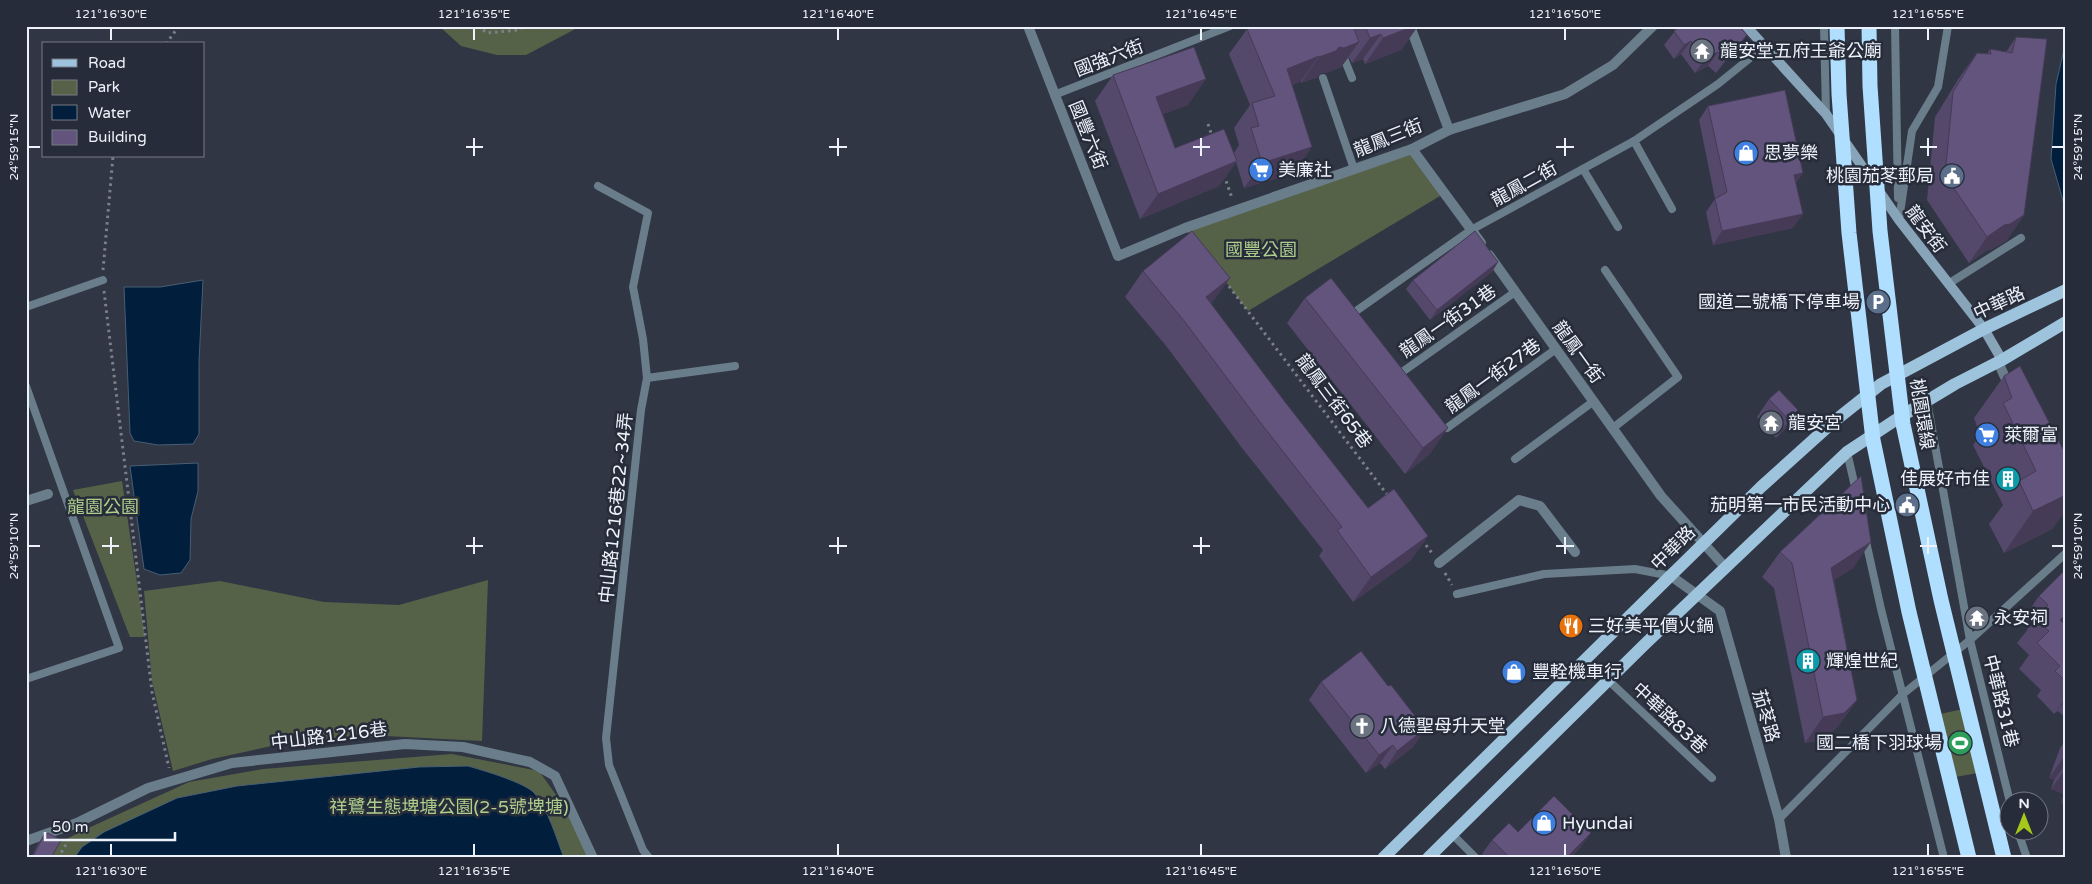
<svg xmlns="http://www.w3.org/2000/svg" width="2092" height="884" viewBox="0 0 2092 884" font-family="'Varela Round','Noto Sans TC',sans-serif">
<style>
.green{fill:#566248}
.water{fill:#011f3c;stroke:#485e75}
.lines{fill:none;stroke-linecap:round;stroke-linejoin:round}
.path{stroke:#7b808b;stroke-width:3;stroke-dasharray:2.5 4;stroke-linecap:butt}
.lane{stroke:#6a7d8a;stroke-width:8}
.street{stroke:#6a7d8a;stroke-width:10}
.secondary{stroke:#87a4b8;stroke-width:10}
.primary{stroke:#9dc3dd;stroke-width:12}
.highway{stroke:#b0defe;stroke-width:15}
.wall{fill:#54486b}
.shaded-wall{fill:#453b57}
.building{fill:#62547c;stroke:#453b57}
.ticks{fill:none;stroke:#edf1fa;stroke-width:2}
.labels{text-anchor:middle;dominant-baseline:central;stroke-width:5;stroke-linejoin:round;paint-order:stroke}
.poi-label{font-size:18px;fill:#edf1fa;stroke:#262c39;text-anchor:start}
.street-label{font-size:18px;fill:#edf1fa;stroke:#262c39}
.park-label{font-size:18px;fill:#afce8c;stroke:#262c39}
.neatline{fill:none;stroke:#edf1fa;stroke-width:2}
.ticks-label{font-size:12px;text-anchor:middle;fill:#edf1fa}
</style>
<rect width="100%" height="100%" fill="#303643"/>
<g class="green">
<polygon points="439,26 581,26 526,55 497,55 461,46"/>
<polygon points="1412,149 1445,193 1248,311 1185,228"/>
<polygon points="122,481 145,637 130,637 73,490"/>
<polygon points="488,580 482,741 386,736 281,744 212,759 173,771 152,681 144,591 220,581 324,602 399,605"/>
<polygon points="1968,708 1984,772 1955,777 1940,714"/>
<polygon points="452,754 539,771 561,802 590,858 42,858 45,850 84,830 189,782 263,769"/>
</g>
<g class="water">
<polygon points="2066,41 2066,211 2051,159 2056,84"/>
<polygon points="203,280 199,362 199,434 193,444 158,445 134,441 130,433 124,287 160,287"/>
<polygon points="198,463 198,491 191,519 190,560 181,573 160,575 144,569 130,466"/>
<path d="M468 766C482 770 527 783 535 794 549 812 556 837 564 858H74L82 847 104 832 177 798 237 786 419 767Z"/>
</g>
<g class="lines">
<g class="path">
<polyline points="478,26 487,33 518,30 525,26"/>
<polyline points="166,44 179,26"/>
<polyline points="1208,124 1212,136"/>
<polyline points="1224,175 1232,198"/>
<polyline points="103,270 113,156"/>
<polyline points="1225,281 1389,497"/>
<polyline points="104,291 152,692 169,768"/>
<polyline points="1422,540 1432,553"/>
<polyline points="1445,573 1452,585"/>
<polyline points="58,858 68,841"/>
</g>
<g class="lane">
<polyline points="1824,26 1826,114"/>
<polyline points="1895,26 1898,198"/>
<polyline points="1342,53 1352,78"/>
<polyline points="1323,78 1354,169"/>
<polyline points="1054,95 1230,26"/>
<polyline points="1634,141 1672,209"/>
<polyline points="1583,169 1618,227"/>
<polyline points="598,186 648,213 633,287 643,339 647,378 641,410 606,738 609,765 643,850 649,858"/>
<polyline points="1899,220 1912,131 1938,87 1948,26"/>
<polyline points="1605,270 1678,377 1613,428"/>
<polyline points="1948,284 2021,238"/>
<polyline points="26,307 103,280"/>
<polyline points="1349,316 1471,230 1634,141 1718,84 1765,46"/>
<polyline points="1398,375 1515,292"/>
<polyline points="647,378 735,366"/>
<polyline points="26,386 119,648 26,679"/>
<polyline points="1927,401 1970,640 2010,802"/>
<polyline points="1447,428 1556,349"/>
<polyline points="1847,452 1856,491"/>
<polyline points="1515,459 1594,401"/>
<polyline points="1865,537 1881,609 1944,858"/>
<polyline points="1457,594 1544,574 1635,569 1671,576"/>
<polyline points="1608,680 1712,778"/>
<polyline points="1779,819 1903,694 1970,640 2066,553"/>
<polyline points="2018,832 2027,858"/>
<polyline points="1452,834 1476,858"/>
</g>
<g class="street">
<polyline points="1028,26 1118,256 1185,228 1412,149 1449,130 1565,94 1613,65 1653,26"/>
<polyline points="1410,26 1449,130"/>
<polyline points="1412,149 1481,243"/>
<polyline points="1489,255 1661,496 1725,567"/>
<polyline points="1998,362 2010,388"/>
<polyline points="26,501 48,494"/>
<polyline points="1439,563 1519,500 1540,506 1575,552"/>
<polyline points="1671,576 1720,611 1779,819 1786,858"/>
<polyline points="26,841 77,823 148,788 232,763 405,744 463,747 530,762 555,776 593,858"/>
</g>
<polyline class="secondary" points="1746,26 1826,114 1899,220 1984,329 2002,360"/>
<g class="primary">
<polyline points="1383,858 1761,487 1832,423 1881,384 1984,329 2066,290"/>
<polyline points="1428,858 1644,645 1847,452 1900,417 1955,384 2002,360 2066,322"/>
</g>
<g class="highway">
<polyline points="1837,26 1839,94 1849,233 1873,440 1909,612 1969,858"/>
<polyline points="1869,26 1870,86 1880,231 1903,424 1941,600 2004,858"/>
</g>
</g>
<g class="wall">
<polygon points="1253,26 1418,26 1401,50 1365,64 1363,59 1352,63 1349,57 1341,67 1326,73 1321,73 1318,77 1301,83 1301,81 1292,85 1294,173 1244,188 1236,162 1219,186 1140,219 1095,101 1113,75 1188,105 1163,114 1175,148 1234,153 1239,145 1234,128 1250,105 1229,54 1247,29"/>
<polygon points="1674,26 1739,26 1737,48 1716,73 1708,66 1695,73 1681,54 1674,59 1664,45 1675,31 1673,27"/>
<polygon points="2016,37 2024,215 2006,241 1992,249 1986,251 1969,263 1927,200 1935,117 1959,78 1977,53 1987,54 1990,49 2006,52"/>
<polygon points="1708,106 1803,173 1796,183 1793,228 1713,245 1706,212 1715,199 1699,120"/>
<polygon points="1498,262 1492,272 1430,320 1406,289 1413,280"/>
<polygon points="1143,271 1230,278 1211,304 1285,402 1368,508 1428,536 1410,561 1353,602 1319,556 1323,550 1242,448 1167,347 1125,297"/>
<polygon points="1305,298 1430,454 1405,474 1287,323"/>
<polygon points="2004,376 2064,451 2066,448 2066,510 2052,529 2004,553 1989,524 2003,505 1973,445 1980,435 1974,418"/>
<polygon points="1769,399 1798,410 1786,428 1776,438 1757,417"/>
<polygon points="1780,552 1853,568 1834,580 1857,700 1839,725 1826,739 1805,743 1774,588 1762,577"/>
<polygon points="2066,569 2066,623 2065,624 2066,625 2066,718 2058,711 2054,714 2037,696 2041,690 2019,669 2029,655 2017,643 2028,629 2021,622 2039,596"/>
<polygon points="1321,682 1388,686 1425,729 1413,747 1385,769 1380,763 1366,773 1309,700"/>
<polygon points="2066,740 2066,805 2061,803 2064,794 2051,789 2054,780 2049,778 2060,748"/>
<polygon points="1518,832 1581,847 1570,858 1486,858 1482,854 1492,840"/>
<polygon points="44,835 51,858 31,858 38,844"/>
</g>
<g class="shaded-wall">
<polygon points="1414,26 1418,26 1401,50 1365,64 1383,38"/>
<polygon points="1381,34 1363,59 1352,63 1370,38"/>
<polygon points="1747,35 1737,48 1716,73 1726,59"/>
<polygon points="1691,41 1681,54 1674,59 1684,45"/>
<polygon points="1359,42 1341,67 1326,73 1321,73 1318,77 1301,83 1319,57 1339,47"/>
<polygon points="1718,52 1708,66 1695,73 1705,59"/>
<polygon points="1319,56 1301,81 1274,92 1287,69"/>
<polygon points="1206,79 1188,105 1138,123 1156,97"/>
<polygon points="1312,147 1294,173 1244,188 1262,163"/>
<polygon points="1237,161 1219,186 1140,219 1158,194"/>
<polygon points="1803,173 1794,186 1794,175"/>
<polygon points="1803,214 1793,228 1713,245 1722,231"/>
<polygon points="2024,215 2006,241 1992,249 1986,251 1969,263 1987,237 2004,225"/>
<polygon points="1498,262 1492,272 1430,320 1437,310"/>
<polygon points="1230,278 1212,303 1188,323 1206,297"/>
<polygon points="1798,410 1786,428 1776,438 1789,420"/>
<polygon points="1448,428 1430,454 1405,474 1423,448"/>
<polygon points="2066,495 2066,510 2052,529 2004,553 2033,511"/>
<polygon points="1428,536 1410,561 1353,602 1371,577"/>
<polygon points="1871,542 1853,568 1813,594 1831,568"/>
<polygon points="2066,614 2066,623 2042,645 2060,620"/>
<polygon points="2066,698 2066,700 2054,714"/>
<polygon points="1857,700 1839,725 1826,739 1805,743 1823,717"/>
<polygon points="1425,729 1413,747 1385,769 1397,751"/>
<polygon points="1393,745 1380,763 1366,773 1379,755"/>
<polygon points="2066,754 2066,764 2054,780 2049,778"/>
<polygon points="2066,768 2066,792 2064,794 2051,789"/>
<polygon points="2066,796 2066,805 2061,803"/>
<polygon points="1591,833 1581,847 1570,858 1566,858"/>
</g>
<g class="building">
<polygon points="1253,26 1353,26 1359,42 1344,48 1339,47 1336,51 1319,57 1319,56 1287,69 1312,147 1262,163 1251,128 1259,126 1252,103 1275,96 1247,29"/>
<polygon points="1365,26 1414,26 1383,38 1381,34 1370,38"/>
<polygon points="1681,26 1739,26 1747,35 1726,59 1718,52 1705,59 1691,41 1684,45 1674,31"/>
<polygon points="2016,37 2047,39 2024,215 2010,224 2004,225 1987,237 1945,175 1953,92 1977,53 1991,54 1990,49 2012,53"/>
<polygon points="1194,47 1206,79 1156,97 1175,148 1224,129 1237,161 1158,194 1113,75"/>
<polygon points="1785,90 1803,173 1794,175 1803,214 1722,231 1715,199 1727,192 1708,106"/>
<polygon points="1192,231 1230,278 1206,297 1285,402 1368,508 1394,489 1428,536 1371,577 1337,530 1342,527 1260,422 1185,322 1143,271"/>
<polygon points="1475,231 1498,262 1437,310 1413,280"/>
<polygon points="1331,278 1448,428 1423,448 1305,298"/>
<polygon points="2020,366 2066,455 2066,495 2033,511 2019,481 2036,471 2003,403 2012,398 2004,376"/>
<polygon points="1779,390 1798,410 1789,420 1769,399"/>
<polygon points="1861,476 1871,542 1831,568 1857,700 1844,713 1823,717 1792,563 1780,552"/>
<polygon points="2066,569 2066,614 2060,620 2066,625 2066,682 2055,671 2060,666 2037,643 2049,631 2035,618 2048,605 2039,596"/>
<polygon points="1361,651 1388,686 1391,685 1425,729 1397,751 1393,745 1379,755 1321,682"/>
<polygon points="1554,796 1591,833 1566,858 1510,858 1492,840 1509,823 1518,832"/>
<polygon points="48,833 61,840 51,858 32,858 44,835"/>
</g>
<path class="ticks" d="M111 28V40M474 28V40M838 28V40M1201 28V40M1565 28V40M1928 28V40M474 138V156M838 138V156M1201 138V156M1565 138V156M1928 138V156M28 147H40M466 147H483M829 147H847M1193 147H1210M1556 147H1574M1920 147H1937M2052 147H2064M111 537V554M474 537V554M838 537V554M1201 537V554M1565 537V554M1928 537V554M28 546H40M102 546H119M466 546H483M829 546H847M1193 546H1210M1556 546H1574M1920 546H1937M2052 546H2064M111 844V856M474 844V856M838 844V856M1201 844V856M1565 844V856M1928 844V856"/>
<defs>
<symbol id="temple-disc" viewBox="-11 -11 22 22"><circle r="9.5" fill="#6b7280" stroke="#262c39"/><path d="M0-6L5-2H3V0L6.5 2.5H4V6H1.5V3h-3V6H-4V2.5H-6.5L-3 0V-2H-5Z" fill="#fff"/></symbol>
<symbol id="shop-disc" viewBox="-11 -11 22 22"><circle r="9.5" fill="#3f7fe0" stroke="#262c39"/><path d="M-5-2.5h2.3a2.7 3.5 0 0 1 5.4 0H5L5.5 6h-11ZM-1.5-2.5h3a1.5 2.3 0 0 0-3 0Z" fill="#fff"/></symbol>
<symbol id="supermarket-disc" viewBox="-11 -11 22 22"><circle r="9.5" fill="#3f7fe0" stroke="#262c39"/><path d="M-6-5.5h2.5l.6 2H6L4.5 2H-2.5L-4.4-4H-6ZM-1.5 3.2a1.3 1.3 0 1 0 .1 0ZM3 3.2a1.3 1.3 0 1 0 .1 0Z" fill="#fff"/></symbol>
<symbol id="civic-disc" viewBox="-11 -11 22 22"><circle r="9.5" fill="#5c6f8a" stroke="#262c39"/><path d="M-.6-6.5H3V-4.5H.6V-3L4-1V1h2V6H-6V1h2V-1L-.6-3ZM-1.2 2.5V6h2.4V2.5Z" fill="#fff"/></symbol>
<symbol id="parking-disc" viewBox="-11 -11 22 22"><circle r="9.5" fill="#5c6f8a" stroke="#262c39"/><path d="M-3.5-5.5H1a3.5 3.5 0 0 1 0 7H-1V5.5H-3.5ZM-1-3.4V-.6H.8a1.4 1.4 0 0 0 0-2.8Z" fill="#fff"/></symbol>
<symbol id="building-disc" viewBox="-11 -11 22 22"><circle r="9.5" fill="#0f9aa8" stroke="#262c39"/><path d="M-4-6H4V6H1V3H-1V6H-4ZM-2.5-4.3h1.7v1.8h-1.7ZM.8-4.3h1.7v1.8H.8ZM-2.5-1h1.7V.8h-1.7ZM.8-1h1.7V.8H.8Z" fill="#fff"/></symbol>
<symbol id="restaurant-disc" viewBox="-11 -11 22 22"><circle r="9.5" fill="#e8710a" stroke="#262c39"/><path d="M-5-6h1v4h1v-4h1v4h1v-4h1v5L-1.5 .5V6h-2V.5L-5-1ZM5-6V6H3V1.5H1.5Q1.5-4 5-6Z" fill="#fff"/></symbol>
<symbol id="church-disc" viewBox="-11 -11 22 22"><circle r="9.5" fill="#6b7280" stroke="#262c39"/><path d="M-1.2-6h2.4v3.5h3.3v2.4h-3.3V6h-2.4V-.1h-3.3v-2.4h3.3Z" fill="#fff"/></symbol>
<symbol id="stadium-disc" viewBox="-11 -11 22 22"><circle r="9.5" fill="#2e9e5b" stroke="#262c39"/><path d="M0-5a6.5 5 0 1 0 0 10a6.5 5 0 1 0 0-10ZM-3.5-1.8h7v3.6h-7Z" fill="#fff"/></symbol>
</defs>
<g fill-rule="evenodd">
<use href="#temple-disc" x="1688" y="37" width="28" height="28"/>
<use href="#shop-disc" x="1732" y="139" width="28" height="28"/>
<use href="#supermarket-disc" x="1247" y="156" width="28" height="28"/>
<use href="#civic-disc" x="1938" y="162" width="28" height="28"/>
<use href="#parking-disc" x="1864" y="288" width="28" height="28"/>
<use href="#temple-disc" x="1757" y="409" width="28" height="28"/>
<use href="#supermarket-disc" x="1973" y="421" width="28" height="28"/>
<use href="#building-disc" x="1994" y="465" width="28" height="28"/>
<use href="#civic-disc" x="1893" y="491" width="28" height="28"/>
<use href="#temple-disc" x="1963" y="604" width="28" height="28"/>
<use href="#restaurant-disc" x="1557" y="612" width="28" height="28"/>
<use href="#building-disc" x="1794" y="647" width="28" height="28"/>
<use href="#shop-disc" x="1500" y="658" width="28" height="28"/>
<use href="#church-disc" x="1348" y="712" width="28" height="28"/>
<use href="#stadium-disc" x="1946" y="729" width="28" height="28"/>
<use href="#shop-disc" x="1530" y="809" width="28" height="28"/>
</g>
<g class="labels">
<g class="poi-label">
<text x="1720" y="51">龍安堂五府王爺公廟</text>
<text x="1764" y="153">思夢樂</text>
<text x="1278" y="170">美廉社</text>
<text x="1934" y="176" text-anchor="end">桃園茄苳郵局</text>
<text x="1860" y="302" text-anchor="end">國道二號橋下停車場</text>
<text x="1788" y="423">龍安宮</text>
<text x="2004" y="435">萊爾富</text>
<text x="1990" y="479" text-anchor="end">佳展好市佳</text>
<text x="1890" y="505" text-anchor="end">茄明第一市民活動中心</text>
<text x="1994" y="618">永安祠</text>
<text x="1588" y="626">三好美平價火鍋</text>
<text x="1826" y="661">輝煌世紀</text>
<text x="1532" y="672">豐輇機車行</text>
<text x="1380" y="726">八德聖母升天堂</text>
<text x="1942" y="743" text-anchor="end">國二橋下羽球場</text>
<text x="1562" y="823">Hyundai</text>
</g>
<g class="street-label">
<text transform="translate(1109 58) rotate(-21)">國強六街</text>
<text transform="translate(1088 135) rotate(68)">國豐六街</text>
<text transform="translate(1388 138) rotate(-22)">龍鳳三街</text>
<text transform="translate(1524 184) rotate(-29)">龍鳳二街</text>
<text transform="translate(1926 229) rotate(53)">龍安街</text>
<text transform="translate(1999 303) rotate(-25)">中華路</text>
<text transform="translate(1448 321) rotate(-35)">龍鳳一街31巷</text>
<text transform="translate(1578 352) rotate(54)">龍鳳一街</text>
<text transform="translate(1493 376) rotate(-36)">龍鳳一街27巷</text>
<text transform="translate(1334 401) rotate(53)">龍鳳三街65巷</text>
<text transform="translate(1922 414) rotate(81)">桃園環線</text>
<text transform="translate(616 508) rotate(-84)">中山路1216巷22~34弄</text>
<text transform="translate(1673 548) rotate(-45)">中華路</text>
<text transform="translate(2001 701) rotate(76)">中華路31巷</text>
<text transform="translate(1766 716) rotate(74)">茄苳路</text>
<text transform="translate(1670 718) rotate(43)">中華路83巷</text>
<text transform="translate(329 736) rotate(-7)">中山路1216巷</text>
</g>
<g class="park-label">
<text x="1261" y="250">國豐公園</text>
<text x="103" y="507">龍園公園</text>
<text x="449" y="807">祥鷺生態埤塘公園(2-5號埤塘)</text>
</g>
</g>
<rect width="2092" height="884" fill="none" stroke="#262c39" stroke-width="55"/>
<rect x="42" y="42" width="162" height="115" fill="#262c39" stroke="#767b86"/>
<rect x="52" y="59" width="25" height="8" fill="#9dc3dd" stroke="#767b86"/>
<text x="88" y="68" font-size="15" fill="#edf1fa">Road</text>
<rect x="52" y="80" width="25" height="15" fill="#566248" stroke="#767b86"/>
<text x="88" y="92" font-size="15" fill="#edf1fa">Park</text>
<rect x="52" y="105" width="25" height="15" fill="#011f3c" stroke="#767b86"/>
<text x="88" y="118" font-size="15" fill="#edf1fa">Water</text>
<rect x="52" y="130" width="25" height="15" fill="#62547c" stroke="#767b86"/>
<text x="88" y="142" font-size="15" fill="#edf1fa">Building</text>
<g transform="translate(2024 816)"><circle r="24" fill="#262c39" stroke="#767b86"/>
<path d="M0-4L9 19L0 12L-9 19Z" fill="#a8c71c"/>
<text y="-8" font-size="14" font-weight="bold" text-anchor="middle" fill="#edf1fa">N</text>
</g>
<path d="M45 832v8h130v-8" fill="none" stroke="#edf1fa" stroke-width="2.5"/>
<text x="52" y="832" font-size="15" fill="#edf1fa" stroke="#262c39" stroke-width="4" paint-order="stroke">50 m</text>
<rect x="28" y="28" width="2036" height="828" class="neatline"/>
<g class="ticks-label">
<text x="111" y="18">121°16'30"E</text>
<text x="474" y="18">121°16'35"E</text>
<text x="838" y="18">121°16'40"E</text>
<text x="1201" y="18">121°16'45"E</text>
<text x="1565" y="18">121°16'50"E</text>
<text x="1928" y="18">121°16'55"E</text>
<text transform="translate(14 147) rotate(-90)" y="4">24°59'15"N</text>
<text transform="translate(2078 147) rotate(-90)" y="4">24°59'15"N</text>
<text transform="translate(14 546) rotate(-90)" y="4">24°59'10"N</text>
<text transform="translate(2078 546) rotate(-90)" y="4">24°59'10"N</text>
<text x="111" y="875">121°16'30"E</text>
<text x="474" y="875">121°16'35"E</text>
<text x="838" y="875">121°16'40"E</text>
<text x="1201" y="875">121°16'45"E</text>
<text x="1565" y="875">121°16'50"E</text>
<text x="1928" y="875">121°16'55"E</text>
</g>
</svg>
